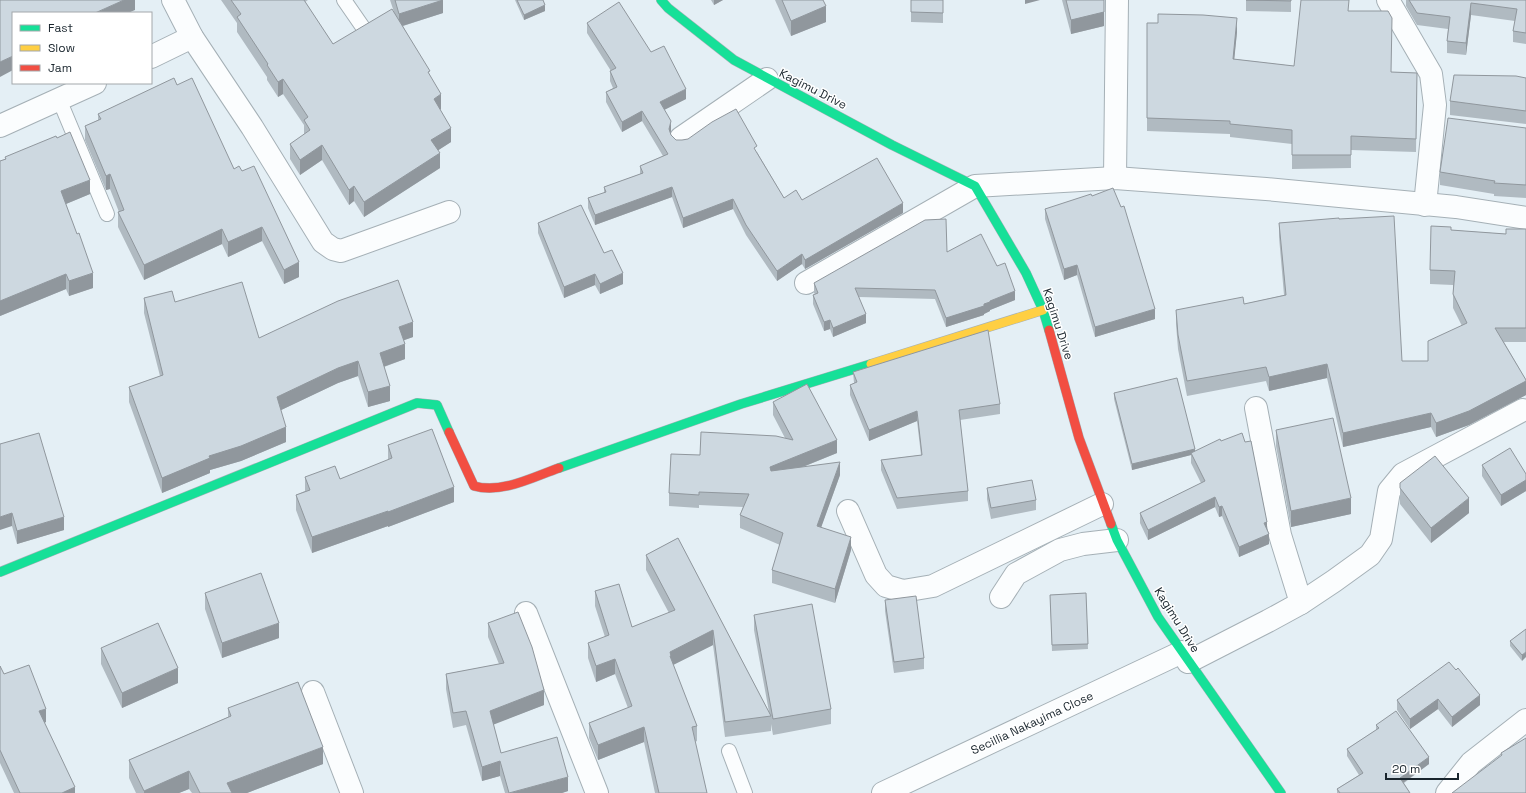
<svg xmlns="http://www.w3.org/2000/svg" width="1526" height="793" viewBox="0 0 1526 793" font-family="'Space Grotesk',sans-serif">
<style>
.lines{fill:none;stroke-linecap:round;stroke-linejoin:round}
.lane-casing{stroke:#a5b0b6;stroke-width:16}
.street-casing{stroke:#a5b0b6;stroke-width:24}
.fast-casing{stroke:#a5b0b6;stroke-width:10}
.slow-casing{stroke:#a5b0b6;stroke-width:10}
.jam-casing{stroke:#a5b0b6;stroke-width:10}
.lane{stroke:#fbfdfe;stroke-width:14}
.street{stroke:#fbfdfe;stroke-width:22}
.fast{stroke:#16e098;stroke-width:9}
.slow{stroke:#ffcf43;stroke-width:9}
.jam{stroke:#f24e42;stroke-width:9}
.wall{fill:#b0bac1}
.shaded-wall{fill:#90979d}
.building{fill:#cdd8e0;stroke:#90979d}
.labels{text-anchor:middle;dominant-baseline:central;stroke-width:3;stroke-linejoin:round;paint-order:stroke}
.street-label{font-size:12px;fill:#19252d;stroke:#fff}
</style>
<rect width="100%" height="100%" fill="#e4eff5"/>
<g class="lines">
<defs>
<g id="lane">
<polyline points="344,0 362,26"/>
<polyline points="59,99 107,214"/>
<polyline points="729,751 745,793"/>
</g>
<g id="street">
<polyline points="173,0 192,37 252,127 323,242 333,249 341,251 449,212"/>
<polyline points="1388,0 1431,74 1435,105 1425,205"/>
<polyline points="151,57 192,37"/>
<polyline points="0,126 95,83"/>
<polyline points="681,138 767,79"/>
<polyline points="1115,178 1117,0"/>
<polyline points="806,283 975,186 1115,178 1266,189 1456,207 1526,218"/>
<polyline points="848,511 876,575 886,586 903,591 933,586 1102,504"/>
<polyline points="1001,597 1016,574 1060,550 1083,544 1117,540"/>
<polyline points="1301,603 1334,581 1370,555 1381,539 1389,491 1403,474 1523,410"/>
<polyline points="526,613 597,793"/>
<polyline points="1188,662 1268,621 1301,603 1280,535 1256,408"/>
<polyline points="313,692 352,793"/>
<polyline points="883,793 1182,652"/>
<polyline points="1447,793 1471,763 1526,720"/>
</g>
<g id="fast">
<polyline points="661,0 668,8 734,60 892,145 975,186 1026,273 1043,310 1049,330"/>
<polyline points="559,468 741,404 871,364"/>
<polyline points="1111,524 1117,540 1158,617 1281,793"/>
<polyline points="0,572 417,403 437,405 449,432"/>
</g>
<polyline id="slow" points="871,364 1043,310"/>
<g id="jam">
<polyline points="1049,330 1079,438 1111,524"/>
<path d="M449 432 474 486C502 494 533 477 559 468"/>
</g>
</defs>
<use href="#lane" class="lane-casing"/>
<use href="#street" class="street-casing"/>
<use href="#fast" class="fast-casing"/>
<use href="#slow" class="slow-casing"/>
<use href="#jam" class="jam-casing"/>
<use href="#lane" class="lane"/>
<use href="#street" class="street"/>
<use href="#fast" class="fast"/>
<use href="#slow" class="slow"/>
<use href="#jam" class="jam"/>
</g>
<g class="wall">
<polygon points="221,0 308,0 305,2 333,44 394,12 390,0 443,0 443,13 403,26 430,76 441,109 440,110 451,142 438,150 440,168 364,217 354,201 349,205 322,160 300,175 290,159 290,144 304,135 304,125 283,94 278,97 267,80 267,77 237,32 237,23"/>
<polygon points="515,0 543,0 545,11 524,20"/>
<polygon points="711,0 723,0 714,5"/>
<polygon points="775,0 823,0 826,22 791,36"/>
<polygon points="911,0 943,0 943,23 911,22"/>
<polygon points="1062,0 1104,0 1104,26 1071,34"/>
<polygon points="1246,0 1291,0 1291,12 1246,11"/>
<polygon points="1406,0 1526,0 1526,44 1513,42 1513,31 1515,21 1471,15 1466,55 1447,53 1447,41 1448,29 1417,25 1406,6"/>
<polygon points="1349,11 1391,72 1417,73 1416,152 1351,150 1351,168 1292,169 1292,144 1230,137 1230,134 1147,131 1147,23 1237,32 1234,59 1294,66"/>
<polygon points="587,23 651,52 686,99 664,110 671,131 670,133 671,135 676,140 757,152 784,198 903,213 805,269 802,264 777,281 746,235 733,209 683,228 672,197 595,225 588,208 588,198 604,193 604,187 640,174 640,166 663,156 642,121 622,132 606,102 606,92 613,88 610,81 610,71 611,71 587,33"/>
<polygon points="1526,78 1526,124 1450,115 1450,101"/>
<polygon points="177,85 234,169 242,171 299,277 284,284 262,241 228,257 222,244 144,280 118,227 118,212 119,212 110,189 106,190 85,140 85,126 98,120 98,114"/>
<polygon points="1525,128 1526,128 1526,198 1494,196 1494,194 1440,185 1440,172"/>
<polygon points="5,157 90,194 66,204 93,288 69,296 66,289 0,316 0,161 5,159"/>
<polygon points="1092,196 1121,207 1155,319 1095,337 1077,275 1064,280 1045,219 1045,209"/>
<polygon points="1339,219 1402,361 1428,361 1462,326 1453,308 1453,285 1430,284 1430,270 1451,230 1506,234 1526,229 1526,342 1504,342 1526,380 1526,395 1469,425 1436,437 1431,427 1343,447 1327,378 1269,391 1266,381 1187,396 1178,349 1176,324 1176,310 1244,304 1284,295 1279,237 1279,223"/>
<polygon points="538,223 604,253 623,284 600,294 595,285 564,298 538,233"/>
<polygon points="947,252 997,266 1015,300 990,310 990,311 984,314 984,315 946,327 935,299 859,297 866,323 833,337 830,329 824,331 813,304 813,295 815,294 814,293 814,283"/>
<polygon points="144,298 175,302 259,338 413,337 404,340 405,359 384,367 390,401 368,407 358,376 338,383 281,410 286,442 241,461 210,470 210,473 162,493 129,402 129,387 160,376 144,313"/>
<polygon points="853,372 1000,404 1000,414 960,420 968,491 968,501 897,509 881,470 881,460 921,455 917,421 869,441 850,395 850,385 854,383"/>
<polygon points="1114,393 1195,451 1267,529 1269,544 1239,557 1222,516 1219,517 1215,507 1148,540 1140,523 1140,513 1201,483 1191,463 1191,455 1132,470 1114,399"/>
<polygon points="773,402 837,453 803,467 840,475 821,527 851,550 835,603 772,583 772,570 780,545 740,528 740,515 743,507 699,505 699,508 669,506 669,493 700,455 785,438 773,415"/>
<polygon points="1276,430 1351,514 1291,527 1276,446"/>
<polygon points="0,444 64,530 17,544 12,526"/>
<polygon points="388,445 454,502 388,527 388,526 312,553 296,510 296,495 305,491 305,477 340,479 388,460"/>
<polygon points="1482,465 1526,474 1526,491 1501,506 1482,476"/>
<polygon points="987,488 1036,500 1036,510 991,519 987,499"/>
<polygon points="1400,488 1469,513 1431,543 1400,504"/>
<polygon points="678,538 769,712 754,630 754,615 831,709 831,724 773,735 771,724 771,731 725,737 713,645 673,665 697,726 697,741 695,742 707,793 655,793 644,742 598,760 589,738 589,723 628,708 615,674 596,682 588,658 588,643 605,637 595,606 595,591 632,627 669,613 646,570 646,555"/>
<polygon points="205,593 279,638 222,658 205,609"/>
<polygon points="1086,593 1088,649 1052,651 1050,595"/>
<polygon points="885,600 924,658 924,669 894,673 885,611"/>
<polygon points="488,623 544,705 493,724 501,753 568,791 562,793 505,793 500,776 482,781 466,725 453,728 446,689 446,674 499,664 488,637"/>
<polygon points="1526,629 1522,661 1510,646 1510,641"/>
<polygon points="101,648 178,683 122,708 101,664"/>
<polygon points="0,666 4,674 46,722 44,723 75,793 14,793 0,763"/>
<polygon points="1456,670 1480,705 1452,727 1438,709 1410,729 1397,710 1397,700"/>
<polygon points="228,708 323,764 247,793 192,793 189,789 179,793 136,793 129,778 129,760 228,717"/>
<polygon points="1376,725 1429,764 1404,783 1410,793 1337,793 1337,789 1359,775 1347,756 1347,749 1376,730"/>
</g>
<g class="shaded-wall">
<polygon points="124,0 135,0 135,10 128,13 95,13"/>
<polygon points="443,0 443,13 399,27 399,14"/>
<polygon points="714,0 723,0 714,5"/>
<polygon points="1025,0 1040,0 1025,4"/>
<polygon points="1104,0 1104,26 1071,34 1071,20"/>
<polygon points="1471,3 1471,15 1466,55 1466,43"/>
<polygon points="545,5 545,11 524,20 524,15"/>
<polygon points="826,6 826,22 791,36 791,21"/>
<polygon points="1237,18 1237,32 1233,72 1233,59"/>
<polygon points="13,56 13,70 0,77 0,62"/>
<polygon points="283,79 283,94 278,97 278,82"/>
<polygon points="686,89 686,99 660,112 660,102"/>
<polygon points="441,94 441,109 434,114 434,99"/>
<polygon points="642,111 642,121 622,132 622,122"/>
<polygon points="671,121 671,131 669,139 669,129"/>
<polygon points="451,128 451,142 431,155 431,140"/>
<polygon points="322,145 322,160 300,175 300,160"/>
<polygon points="440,153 440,168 364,217 364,202"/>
<polygon points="110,174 110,189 106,190 106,176"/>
<polygon points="90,180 90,194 61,206 61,191"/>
<polygon points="354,186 354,201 349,205 349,190"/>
<polygon points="672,187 672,197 595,225 595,215"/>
<polygon points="733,199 733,209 683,228 683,218"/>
<polygon points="903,203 903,213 805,269 805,260"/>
<polygon points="262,227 262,241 228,257 228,242"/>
<polygon points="222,229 222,244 144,280 144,265"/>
<polygon points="802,254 802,264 777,281 777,271"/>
<polygon points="299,262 299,277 284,284 284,270"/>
<polygon points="1077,265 1077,275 1064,280 1064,269"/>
<polygon points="93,273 93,288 69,296 69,281"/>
<polygon points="623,273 623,284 600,294 600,284"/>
<polygon points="66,274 66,289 0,316 0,301"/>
<polygon points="595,274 595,285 564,298 564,287"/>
<polygon points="1015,291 1015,300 990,310 990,311 984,314 984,315 946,327 946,318 984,304 990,301"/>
<polygon points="1155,309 1155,319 1095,337 1095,327"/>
<polygon points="866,314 866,323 833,337 833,328"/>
<polygon points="830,320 830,329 824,331 824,322"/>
<polygon points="413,322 413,337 399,342 399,327"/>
<polygon points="405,344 405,359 380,368 380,353"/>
<polygon points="358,361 358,376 338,383 277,412 277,397 338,368"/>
<polygon points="1327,364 1327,378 1269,391 1269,377"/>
<polygon points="1526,381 1526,395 1469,425 1436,437 1436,423"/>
<polygon points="390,386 390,401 368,407 368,392"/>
<polygon points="917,411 917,421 869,441 869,430"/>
<polygon points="1431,413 1431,427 1343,447 1343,433"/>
<polygon points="286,427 286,442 241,461 210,470 210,473 162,493 162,478 209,456"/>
<polygon points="837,440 837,453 770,480 770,467"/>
<polygon points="1195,449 1195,454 1191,453 1191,455 1132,470 1132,464"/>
<polygon points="840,462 840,475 817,539 817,526"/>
<polygon points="1526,480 1526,491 1501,506 1501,495"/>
<polygon points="454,487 454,502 388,527 388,512"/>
<polygon points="1215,497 1215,507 1148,540 1148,530"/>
<polygon points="1351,498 1351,514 1291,527 1291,511"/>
<polygon points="1469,498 1469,513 1431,543 1431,528"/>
<polygon points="1222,506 1222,516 1219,517 1219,507"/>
<polygon points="388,511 388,526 312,553 312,537"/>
<polygon points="12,513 12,526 0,530 0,517"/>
<polygon points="64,517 64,530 17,544 17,531"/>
<polygon points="1267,522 1267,532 1264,523"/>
<polygon points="1269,534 1269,544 1239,557 1239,547"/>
<polygon points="851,537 851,550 835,603 835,589"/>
<polygon points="279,623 279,638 222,658 222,643"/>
<polygon points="713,630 713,645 671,666 670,652"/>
<polygon points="1526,652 1526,657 1522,661 1522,655"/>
<polygon points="615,659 615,674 596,682 596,666"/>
<polygon points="178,668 178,683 122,708 122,693"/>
<polygon points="544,690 544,705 490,726 490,711"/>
<polygon points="1480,695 1480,705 1452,727 1452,717"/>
<polygon points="1438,699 1438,709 1410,729 1410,719"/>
<polygon points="46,709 46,722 39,725 39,711"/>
<polygon points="644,727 644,742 598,760 598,745"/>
<polygon points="323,747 323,764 247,793 227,793 227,783"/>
<polygon points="1429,757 1429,764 1400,785 1400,778"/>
<polygon points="500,761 500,776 482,781 482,767"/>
<polygon points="189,771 189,789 179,793 144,793 144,791"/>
<polygon points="568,777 568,791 562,793 510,793"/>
<polygon points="75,787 75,793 62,793"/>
</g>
<g class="building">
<polygon points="0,0 124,0 95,13 13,13 13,56 0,62"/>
<polygon points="231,0 304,0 333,44 392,9 430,71 428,72 441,94 434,99 451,128 431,140 440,153 364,202 354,186 349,190 322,145 300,160 290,144 310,130 304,120 308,117 283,79 278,82 267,65 268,64 237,17 241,14"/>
<polygon points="395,0 443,0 399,14"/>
<polygon points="517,0 543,0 545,5 524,15"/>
<polygon points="782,0 823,0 826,6 791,21"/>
<polygon points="911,0 943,0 943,13 911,12"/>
<polygon points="1066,0 1104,0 1104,12 1071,20"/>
<polygon points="1246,0 1291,0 1291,1"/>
<polygon points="1301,0 1349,0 1348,11 1388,11 1392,18 1391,72 1417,73 1416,139 1351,136 1351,155 1292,155 1292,130 1230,124 1230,121 1147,118 1147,23 1158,23 1158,14 1203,15 1237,18 1233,59 1294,66"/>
<polygon points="1409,0 1526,0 1526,33 1513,31 1517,9 1471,3 1466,43 1447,41 1450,17 1417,13"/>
<polygon points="619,2 651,52 664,46 686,89 660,102 671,121 669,129 671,135 676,140 682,140 688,139 712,122 736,109 757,146 754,148 784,198 796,190 802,200 877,158 903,203 805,260 802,254 777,271 746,225 733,199 683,218 672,187 595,215 588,198 606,192 604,187 643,173 640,166 668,154 642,111 622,122 606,92 617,87 610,71 616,68 587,23"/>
<polygon points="1454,75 1516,76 1526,78 1526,111 1450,101"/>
<polygon points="174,78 177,85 192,78 234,169 239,166 242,171 254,166 299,262 284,270 262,227 228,242 222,229 144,265 118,212 124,210 110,174 106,176 85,126 101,119 98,114"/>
<polygon points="1448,118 1526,128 1526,185 1494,183 1495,181 1440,172"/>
<polygon points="70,132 90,180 61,191 77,234 79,233 93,273 69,281 66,274 0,301 0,161 6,159 5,157 56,136 57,138"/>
<polygon points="1113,188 1121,207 1124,206 1155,309 1095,327 1077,265 1064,269 1045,209 1091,194 1092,196"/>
<polygon points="581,205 604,253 612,250 623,273 600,284 595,274 564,287 538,223"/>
<polygon points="1394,216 1402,361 1428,361 1428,341 1467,323 1453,294 1455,271 1430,270 1431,226 1451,227 1451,230 1506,234 1506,229 1526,229 1526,328 1495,328 1526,380 1526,381 1469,411 1436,423 1431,413 1343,433 1327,364 1269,377 1266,367 1187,381 1178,335 1176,310 1243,297 1244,304 1286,295 1279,223 1339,218 1339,219"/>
<polygon points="946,219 947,252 981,234 997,266 1005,263 1015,291 990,301 990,302 984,304 984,306 946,318 935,290 855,288 866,314 833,328 830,320 824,322 813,295 818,293 814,283 925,220"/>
<polygon points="398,280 413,322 399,327 405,344 380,353 390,386 368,392 358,361 338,368 277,397 286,427 241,446 209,456 210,458 162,478 129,387 163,375 144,298 172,291 175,302 242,282 259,338 338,301"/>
<polygon points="988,330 1000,404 959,410 968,491 897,498 881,460 922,455 917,411 869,430 850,385 857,382 853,372"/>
<polygon points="1177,378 1195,449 1132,464 1114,393"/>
<polygon points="807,384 837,440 770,467 771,471 840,462 817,526 851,537 835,589 772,570 783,533 740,515 749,494 699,492 699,495 669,493 671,454 700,455 701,432 776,436 793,440 773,402"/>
<polygon points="1333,418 1351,498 1291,511 1276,430"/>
<polygon points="432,429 454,487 388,512 388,511 312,537 296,495 310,490 305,477 335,466 340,479 392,458 388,445"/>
<polygon points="39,433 64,517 17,531 12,513 0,517 0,444"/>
<polygon points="1242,433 1245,442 1251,441 1267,522 1264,523 1269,534 1239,547 1222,506 1219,507 1215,497 1148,530 1140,513 1205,481 1191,453 1220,439 1221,441"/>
<polygon points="1510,448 1526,474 1526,480 1501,495 1482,465"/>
<polygon points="1435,456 1469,498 1431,528 1400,488 1400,483"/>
<polygon points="1032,480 1036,500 991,508 987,488"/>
<polygon points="678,538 771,716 725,722 713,630 670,652 671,656 670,656 697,726 692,727 707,793 659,793 644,727 598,745 589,723 632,706 615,659 596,666 588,643 609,635 595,591 619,584 632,627 675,610 646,555"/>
<polygon points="261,573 279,623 222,643 205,593"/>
<polygon points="1086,593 1088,644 1052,645 1050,595"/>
<polygon points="916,596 924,658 894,662 885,600"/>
<polygon points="812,604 831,709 773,719 754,615"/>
<polygon points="518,612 532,647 544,690 490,711 501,753 557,737 568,777 509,793 500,761 482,767 466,711 453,713 446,674 504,663 488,623"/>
<polygon points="158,623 178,668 122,693 101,648"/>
<polygon points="1526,629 1526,652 1522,655 1510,641"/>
<polygon points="1449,662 1456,670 1458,668 1480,695 1452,717 1438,699 1410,719 1397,700"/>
<polygon points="29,665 46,709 39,711 75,787 62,793 20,793 0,750 0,666 4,674"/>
<polygon points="298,682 323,747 227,783 232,793 200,793 189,771 144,791 129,760 231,716 228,708"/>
<polygon points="1396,711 1429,757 1400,778 1410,793 1340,793 1337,789 1363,773 1347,749 1379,728 1376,725"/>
<polygon points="1526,738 1526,793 1452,793 1502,755 1501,753"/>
</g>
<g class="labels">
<g class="street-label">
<text transform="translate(813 89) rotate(27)">Kagimu Drive</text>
<text transform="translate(1058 324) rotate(72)">Kagimu Drive</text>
<text transform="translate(1177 620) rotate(58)">Kagimu Drive</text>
<text transform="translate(1032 723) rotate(-25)">Secillia Nakayima Close</text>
</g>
</g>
<rect x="12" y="12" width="140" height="72" fill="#ffffff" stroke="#a3a8ab"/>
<rect x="20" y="25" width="20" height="6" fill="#16e098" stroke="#a3a8ab"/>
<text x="48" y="32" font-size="12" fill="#19252d">Fast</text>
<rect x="20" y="45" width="20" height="6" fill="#ffcf43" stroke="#a3a8ab"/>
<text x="48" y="52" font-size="12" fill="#19252d">Slow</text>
<rect x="20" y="65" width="20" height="6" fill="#f24e42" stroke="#a3a8ab"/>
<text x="48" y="72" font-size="12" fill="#19252d">Jam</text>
<path d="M1386 773v6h72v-6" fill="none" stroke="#19252d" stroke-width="2"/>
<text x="1392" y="773" font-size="12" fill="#19252d" stroke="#ffffff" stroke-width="3" paint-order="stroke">20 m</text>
</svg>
